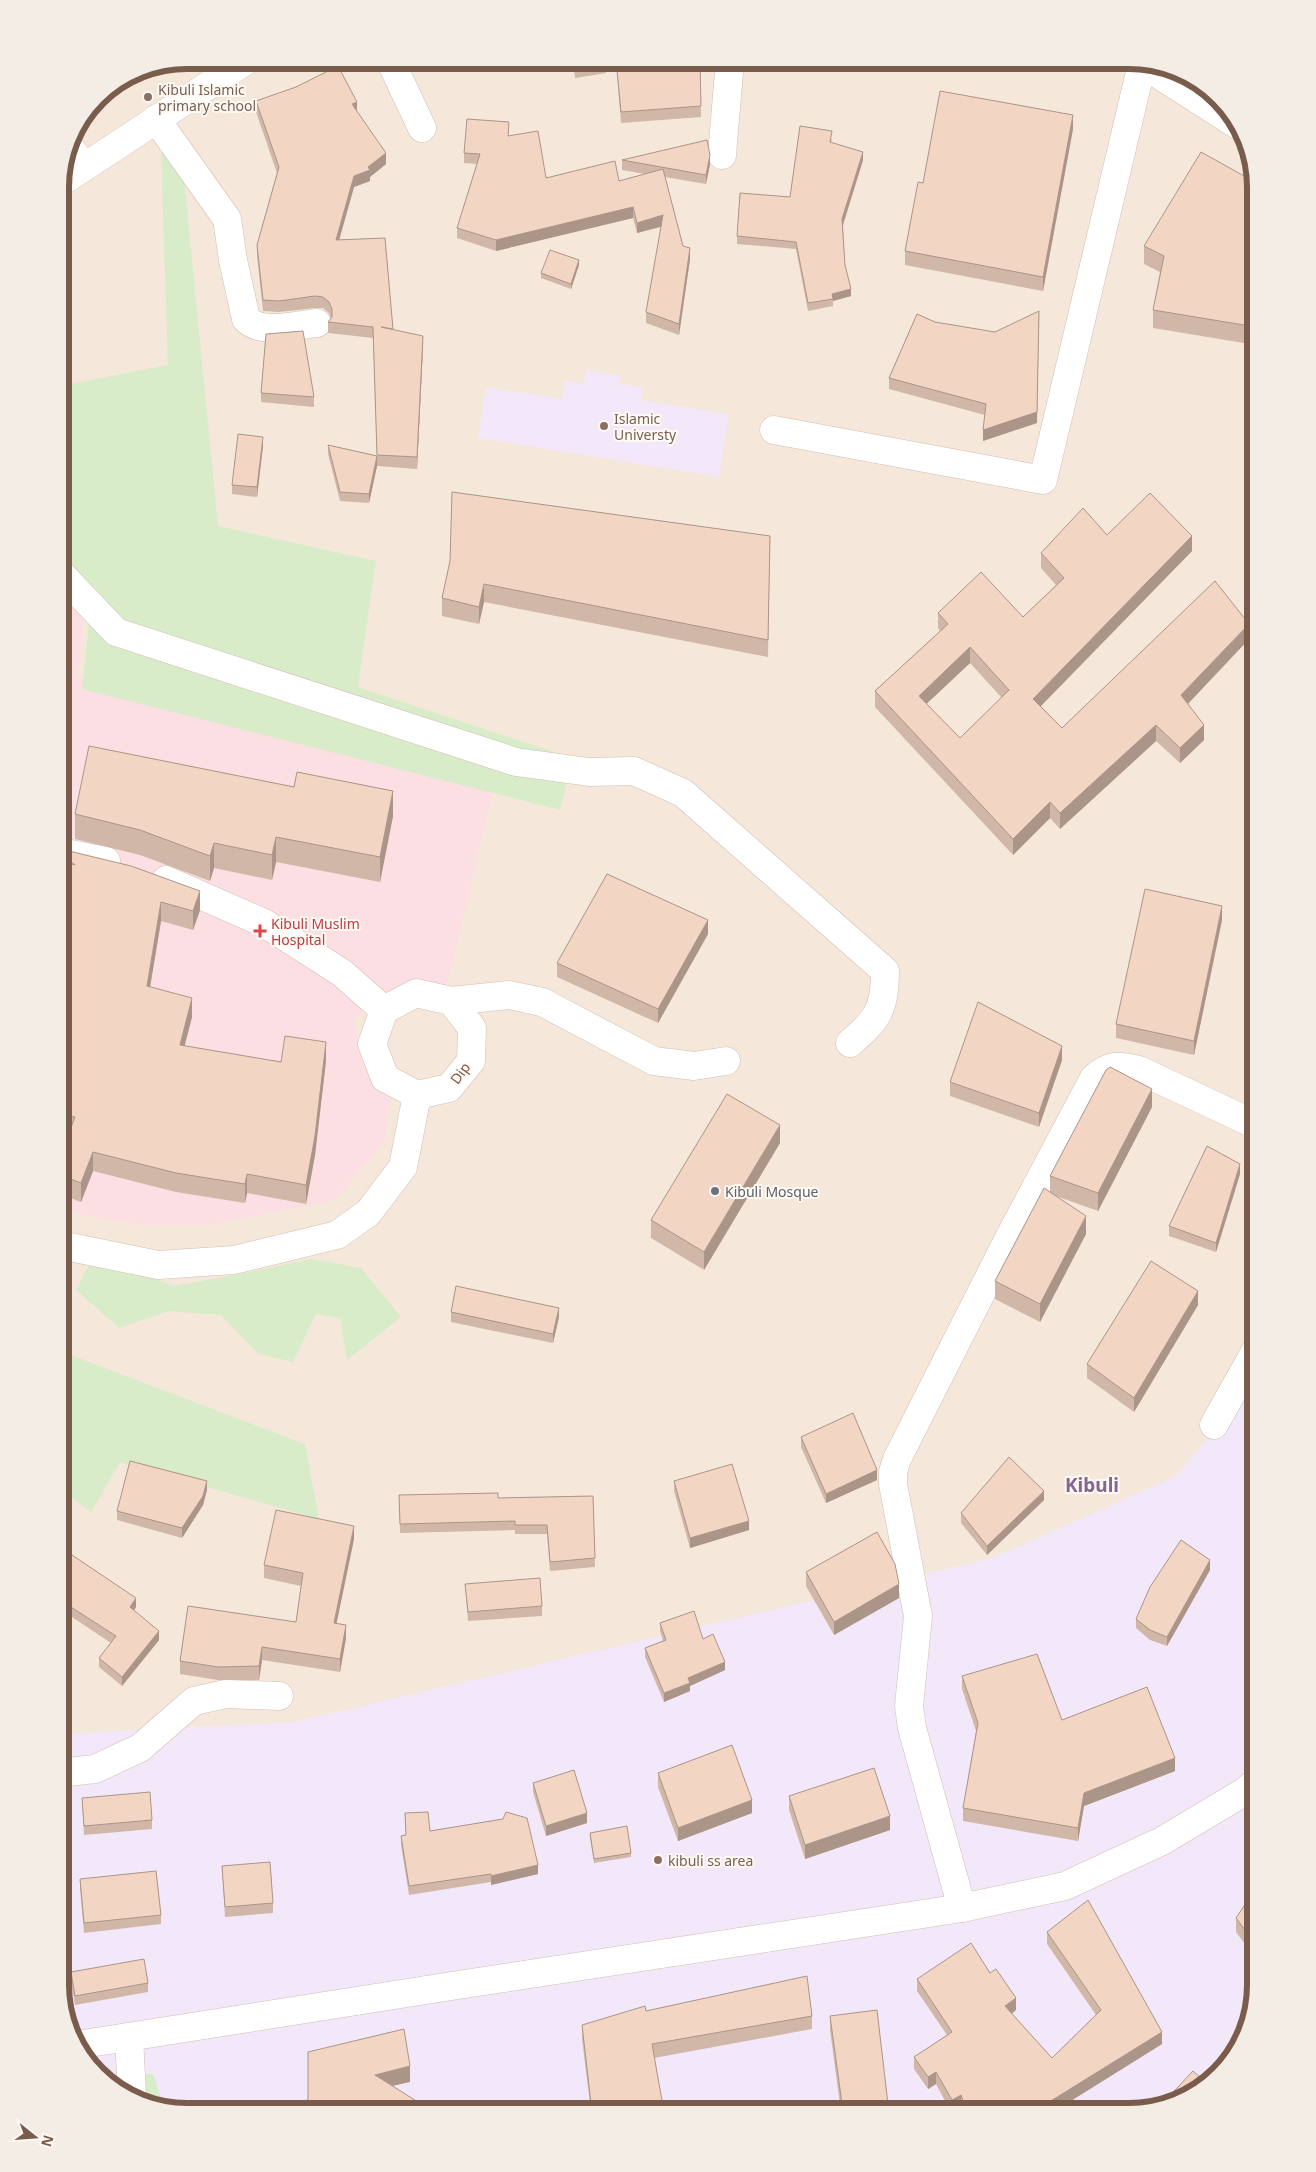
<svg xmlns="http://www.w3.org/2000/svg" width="1316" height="2172" viewBox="0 0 1316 2172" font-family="'Noto Sans',sans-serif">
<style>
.residential{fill:#f5e8da}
.education{fill:#f3e8fa}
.medical{fill:#fbdfe3}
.green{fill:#d8ecc9}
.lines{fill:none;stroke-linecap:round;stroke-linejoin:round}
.minor-casing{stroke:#d1beb0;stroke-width:29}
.minor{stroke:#fff;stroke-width:28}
.wall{fill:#d1b7a8;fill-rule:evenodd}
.shaded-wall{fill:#aa9588}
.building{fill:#f3d5c3;stroke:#aa9588;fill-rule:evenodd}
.education-dot{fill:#8d6e63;stroke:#fffaf3;stroke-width:2}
.health-dot{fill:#e0444e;stroke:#fffaf3;stroke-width:2}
.worship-dot{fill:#6b7280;stroke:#fffaf3;stroke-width:2}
.labels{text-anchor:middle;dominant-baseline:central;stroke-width:4;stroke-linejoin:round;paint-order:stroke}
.education-label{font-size:14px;fill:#785e54;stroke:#fffaf3;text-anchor:start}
.health-label{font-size:14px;fill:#be3a42;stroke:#fffaf3;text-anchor:start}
.street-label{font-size:14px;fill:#7a5c4d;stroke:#fffaf3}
.worship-label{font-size:14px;fill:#5b616d;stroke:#fffaf3;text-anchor:start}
.district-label{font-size:19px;font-weight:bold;fill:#846695;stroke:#fffaf3}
.rim{fill:none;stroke:#7a5c4d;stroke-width:6}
</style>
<rect width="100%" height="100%" fill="#fdf6ec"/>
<polygon class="residential" points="187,60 1138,60 1200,81 1243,131 1256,187 1256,1986 1235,2055 1129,2112 179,2112 117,2091 60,1985 60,179 70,138 97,97 138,70"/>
<g class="education">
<polygon points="587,370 620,376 619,384 643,387 641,400 729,414 719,477 478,438 486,387 562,399 565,381 584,384"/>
<polygon points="1250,1387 1256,1392 1256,1986 1235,2055 1185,2099 1129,2112 179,2112 117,2091 73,2041 60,1985 60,1734 294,1722 993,1558 1176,1476"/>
</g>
<polygon class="medical" points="60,588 84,612 78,677 495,783 446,989 379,998 353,1020 362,1063 390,1094 385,1141 335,1200 213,1225 141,1225 60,1211"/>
<g class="green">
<polygon points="180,138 218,526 376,561 358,687 572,758 560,810 82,689 89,624 60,595 60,386 168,365 161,153"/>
<polygon points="94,1255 173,1286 246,1273 311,1259 361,1268 401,1317 347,1360 340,1318 316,1314 293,1362 259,1354 221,1315 169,1311 119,1328 76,1290"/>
<polygon points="60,1351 305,1444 319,1519 120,1462 91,1512 60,1489"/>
<polygon points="153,2074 164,2107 117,2091 105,2077"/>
</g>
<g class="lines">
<defs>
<g id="minor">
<polyline points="390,60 422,128"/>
<polyline points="1136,60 1239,126"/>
<path d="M156 119 227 219 233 260 246 319C261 335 297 325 317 323"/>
<polyline points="68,144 83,167"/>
<polyline points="722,155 730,60"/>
<polyline points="60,183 247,60"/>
<polyline points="774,430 1043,480 1142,64"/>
<path d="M60 573 116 632 516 762 589 772 634 771 683 793 885 971C885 1009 878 1019 850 1043"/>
<polyline points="60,852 106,861"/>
<polyline points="166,880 264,923 342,973 384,1010"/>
<polyline points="417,1095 385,1078 372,1044 384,1010 416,993 451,1001 509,995 542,1002 654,1061 694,1066 726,1061"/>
<polyline points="417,1095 449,1088 471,1061 472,1028 451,1001"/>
<polyline points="60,1245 158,1265 234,1260 337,1235 368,1213 403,1167 417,1095"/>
<polyline points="1214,1425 1256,1350"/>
<polyline points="60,1773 95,1769 140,1748 194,1701 226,1694 279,1696"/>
<path d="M962 1908 912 1728 909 1706 918 1616 893 1484V1472L897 1459 1009 1238 1094 1078C1110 1064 1119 1065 1139 1070L1256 1125"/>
<polyline points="129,2037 132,2096"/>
<polyline points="77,2045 458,1985 962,1908 1065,1886 1162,1841 1244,1792 1256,1782"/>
</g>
</defs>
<use href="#minor" class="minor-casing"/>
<use href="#minor" class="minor"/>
</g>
<g class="wall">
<polygon points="573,60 606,60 606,73 575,78"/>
<polygon points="616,60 700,60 701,117 621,123"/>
<polygon points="256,101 357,111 386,164 370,177 370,181 354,187 339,240 385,238 393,330 423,347 417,469 377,466 369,503 340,501 328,454 328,445 377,456 373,338 328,333 328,322 331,318 329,313 323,308 315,308 279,312 263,311 257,256 257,245 277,173 256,112"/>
<polygon points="1073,129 1043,291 905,265 905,251"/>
<polygon points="509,136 546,178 619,181 645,174 622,170 622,160 710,164 706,184 665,177 683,246 690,259 679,335 646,323 646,312 661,227 637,233 633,218 496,251 457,238 457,228 477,164 464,163 464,153"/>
<polygon points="832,138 831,143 863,160 843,226 845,265 851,296 833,301 833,306 808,311 796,249 737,244 737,236 790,197"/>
<polygon points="1256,187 1256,345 1153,328 1153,310 1160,272 1144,264 1144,246"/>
<polygon points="579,265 571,289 541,278 541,273"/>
<polygon points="917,314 1037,423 983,441 985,415 889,389 889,378"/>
<polygon points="261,393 314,397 314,407 261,402"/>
<polygon points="263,446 257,497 232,494 232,485"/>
<path d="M1107 535 1192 551 1041 706 1062 728 1249 639 1188 704 1204 740 1180 763 1156 741 1060 829 1050 818 1013 855 875 707V691L940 631 938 628V613L1023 617 1056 585 1041 568V553ZM970 663 1002 698 960 738 926 704Z"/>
<polygon points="770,536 768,657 484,602 479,624 442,616 442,598 450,561"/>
<polygon points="75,814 393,816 380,882 276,862 272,880 214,868 210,881 140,855 75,839"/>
<polygon points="67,859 200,910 193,930 161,921 150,987 192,1017 184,1046 281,1062 326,1061 315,1155 306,1204 247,1193 245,1203 176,1192 93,1171 81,1202 60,1194 60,1156 68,1135 60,1133 60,894"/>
<polygon points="1222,920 1194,1055 1116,1038 1116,1024"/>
<polygon points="708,934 658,1023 557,977 557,963"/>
<polygon points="1062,1060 1039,1127 950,1096 950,1082"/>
<polygon points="1152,1107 1098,1211 1056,1196 1086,1234 1040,1322 995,1299 995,1281 1050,1192 1050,1176"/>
<polygon points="780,1143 704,1270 651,1238 651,1220"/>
<polygon points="1240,1174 1216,1252 1169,1236 1169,1226"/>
<polygon points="1198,1305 1134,1412 1087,1378 1087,1364"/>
<polygon points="451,1312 559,1317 553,1343 451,1322"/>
<polygon points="801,1437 877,1480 826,1503 801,1447"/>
<polygon points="674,1481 749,1530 690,1548 674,1491"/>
<polygon points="207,1490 203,1505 182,1538 117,1520 117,1511"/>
<polygon points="399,1495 498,1498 593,1496 595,1567 550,1571 547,1534 515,1534 515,1530 400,1533"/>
<polygon points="1044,1500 987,1555 961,1523 961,1513"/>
<polygon points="354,1539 336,1623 346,1638 340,1672 262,1660 259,1680 218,1680 180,1674 180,1661 296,1622 301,1586 264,1578 264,1565"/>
<polygon points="60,1547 136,1607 134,1610 159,1640 122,1686 99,1667 99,1658 111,1643 60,1609"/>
<polygon points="1210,1570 1167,1646 1150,1640 1136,1628 1136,1619"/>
<polygon points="806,1572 899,1598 834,1635 806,1586"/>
<polygon points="465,1584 542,1606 542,1616 468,1621"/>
<polygon points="660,1623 703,1639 725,1670 690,1686 690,1691 664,1702 645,1657 645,1648 663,1641 660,1631"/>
<polygon points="962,1676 1062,1720 1175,1771 1084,1806 1078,1841 963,1821 963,1808 976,1731 962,1689"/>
<polygon points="658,1773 752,1813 678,1841 658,1787"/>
<polygon points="533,1783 587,1823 546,1836 533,1792"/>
<polygon points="789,1796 890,1830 805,1859 789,1810"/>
<polygon points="82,1798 152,1820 152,1829 84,1835"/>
<polygon points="405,1813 430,1831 538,1874 491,1885 491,1882 409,1895 401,1845 401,1836 406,1835"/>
<polygon points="590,1833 631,1853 631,1857 594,1863 590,1838"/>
<polygon points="222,1866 273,1903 273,1913 225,1917"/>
<polygon points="80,1879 161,1915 161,1924 84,1933 80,1888"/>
<polygon points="1256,1888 1256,1959 1236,1932 1236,1918"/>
<polygon points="1047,1932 1162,2044 1053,2112 962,2112 961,2107 951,2112 936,2084 928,2089 914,2069 914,2057 947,2035 917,1991 917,1979 990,1973 1016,2010 1012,2014 1052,2058 1096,2015 1047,1944"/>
<polygon points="71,1972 148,1983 148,1992 75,2005 71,1981"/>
<polygon points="646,2011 812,2016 812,2029 654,2058 664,2112 591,2112 582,2039 582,2025"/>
<polygon points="830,2016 888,2104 888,2112 841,2112 830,2030"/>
</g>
<g class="shaded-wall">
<polygon points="357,102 357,113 352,104"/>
<polygon points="1073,115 1073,129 1043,291 1043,277"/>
<polygon points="863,152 863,160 842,227 842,219"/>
<polygon points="386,153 386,164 370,177 370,181 354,187 336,251 336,240 354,176 368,167"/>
<polygon points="710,155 710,164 706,184 706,175"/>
<polygon points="633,207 633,218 496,251 496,240"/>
<polygon points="663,215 663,226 637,233 637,223"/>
<polygon points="690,248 690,259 679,335 679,324"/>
<polygon points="579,260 579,265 571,289 571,284"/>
<polygon points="851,289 851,296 833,301 832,294"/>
<polygon points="1039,311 1037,423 983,441 983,430"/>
<polygon points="423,336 423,347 417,469 417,457"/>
<polygon points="263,437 263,446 257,497 257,487"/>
<polygon points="377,456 377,466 369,503 369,494"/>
<polygon points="1192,536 1192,551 1033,714 1033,699"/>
<polygon points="484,584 484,602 479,624 479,607"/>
<polygon points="1249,624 1249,639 1181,711 1181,695"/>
<polygon points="970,647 970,663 919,711 919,696"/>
<polygon points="1156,725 1156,741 1060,829 1060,813"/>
<polygon points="1204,725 1204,740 1180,763 1180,748"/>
<polygon points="393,791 393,816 380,882 380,857"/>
<polygon points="1050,802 1050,818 1013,855 1013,839"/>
<polygon points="276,837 276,862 272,880 272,855"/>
<polygon points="214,843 214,868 210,881 210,856"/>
<polygon points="200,891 200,910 193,930 193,911"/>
<polygon points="161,902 161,921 147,1005 147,986"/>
<polygon points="1222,906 1222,920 1194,1055 1194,1041"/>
<polygon points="708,920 708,934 658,1023 658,1009"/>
<polygon points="192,998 192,1017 180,1064 180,1045"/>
<polygon points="326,1042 326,1061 315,1155 306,1204 306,1185"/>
<polygon points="1062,1046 1062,1060 1039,1127 1039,1113"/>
<polygon points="1152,1089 1152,1107 1098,1211 1098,1193"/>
<polygon points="780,1125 780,1143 704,1270 704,1252"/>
<polygon points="93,1152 93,1171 81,1202 81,1183"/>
<polygon points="1240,1164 1240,1174 1216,1252 1216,1243"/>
<polygon points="247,1174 247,1193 245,1203 245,1184"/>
<polygon points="1086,1216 1086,1234 1040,1322 1040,1304"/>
<polygon points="1198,1291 1198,1305 1134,1412 1134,1398"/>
<polygon points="559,1308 559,1317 553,1343 553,1334"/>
<polygon points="877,1470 877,1480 826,1503 826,1494"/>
<polygon points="207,1481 207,1490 203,1505 182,1538 182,1528"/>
<polygon points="1044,1491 1044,1500 987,1555 987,1546"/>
<polygon points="749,1521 749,1530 690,1548 690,1538"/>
<polygon points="354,1526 354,1539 334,1636 334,1623"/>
<polygon points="1210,1560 1210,1570 1167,1646 1167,1637"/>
<polygon points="899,1584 899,1598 834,1635 834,1622"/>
<polygon points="136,1598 136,1607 130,1617 130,1607"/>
<polygon points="346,1625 346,1638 340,1672 340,1659"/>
<polygon points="159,1631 159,1640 122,1686 122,1677"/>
<polygon points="262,1647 262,1660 259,1680 259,1666"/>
<polygon points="725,1662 725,1670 690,1686 690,1691 664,1702 664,1693 688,1678"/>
<polygon points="1175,1758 1175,1771 1084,1806 1078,1841 1078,1828 1084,1793"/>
<polygon points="752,1800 752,1813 678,1841 678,1828"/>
<polygon points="587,1813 587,1823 546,1836 546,1826"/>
<polygon points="890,1816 890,1830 805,1859 805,1845"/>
<polygon points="538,1865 538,1874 491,1885 491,1876"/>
<polygon points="1016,1998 1016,2010 1005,2018 1005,2006"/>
<polygon points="1162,2032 1162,2044 1053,2112 1033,2112"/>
<polygon points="410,2066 410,2082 375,2090 375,2075"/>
<polygon points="936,2072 936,2084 928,2089 928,2077"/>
<polygon points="961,2095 961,2107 952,2112 952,2100"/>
</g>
<g class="building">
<polygon points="574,60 606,60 606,63 575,67"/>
<polygon points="616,60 700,60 701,106 621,112"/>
<polygon points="338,66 357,102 352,104 386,153 368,167 370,170 354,176 336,240 385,238 393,329 381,327 423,336 417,457 377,455 373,327 328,322 332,317 332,309 329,302 323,297 315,296 279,301 263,300 257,245 279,167 256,101 296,87"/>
<polygon points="940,91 1073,115 1043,277 905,251 918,182 923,183"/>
<polygon points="467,119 509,122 508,136 538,131 546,178 615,161 619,181 663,169 683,246 690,248 679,324 646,312 663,215 637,223 633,207 496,240 457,228 480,154 464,153"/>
<polygon points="800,126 832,131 830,142 863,152 842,219 845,265 851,289 832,294 833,299 808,303 796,242 737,236 740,193 790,197"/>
<polygon points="707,140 710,155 706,175 622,160"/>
<polygon points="1201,152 1255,182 1256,187 1256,327 1153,310 1164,256 1144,246"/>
<polygon points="550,250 579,260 571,284 541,273"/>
<polygon points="1039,311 1037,412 983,430 986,404 889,378 917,314 935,322 995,332"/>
<polygon points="303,331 314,397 261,393 266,334"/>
<polygon points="238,434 263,437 257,487 232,485"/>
<polygon points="328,445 377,456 369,494 340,492"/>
<polygon points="452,492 770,536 768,640 484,584 479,607 442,598 450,561"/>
<path d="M1150 493 1192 536 1033 699 1062 728 1215 581 1249 624 1181 695 1204 725 1180 748 1156 725 1060 813 1050 802 1013 839 875 691 948 624 938 613 981 572 1023 617 1064 578 1041 553 1083 508 1107 535ZM970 647 1009 690 960 738 919 696Z"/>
<polygon points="89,746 294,787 297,772 393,791 380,857 276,837 272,855 214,843 210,856 140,830 75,814"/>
<polygon points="69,851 131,866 200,891 193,911 161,902 147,986 192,998 180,1045 281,1062 285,1036 326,1042 315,1136 306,1185 247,1174 245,1184 176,1173 93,1152 81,1183 60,1175 60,1156 75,1117 60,1114 60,894 66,862 75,865 67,859"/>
<polygon points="607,874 708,920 658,1009 557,963"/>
<polygon points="1145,889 1222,906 1194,1041 1116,1024"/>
<polygon points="978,1002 1062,1046 1039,1113 950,1082"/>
<polygon points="1110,1067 1152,1089 1098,1193 1050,1176 1106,1070"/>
<polygon points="727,1094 780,1125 704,1252 651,1220"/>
<polygon points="1207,1146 1240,1164 1216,1243 1169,1226"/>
<polygon points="1044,1188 1086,1216 1040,1304 995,1281"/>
<polygon points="1151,1261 1198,1291 1134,1398 1087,1364"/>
<polygon points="456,1286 559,1308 553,1334 451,1312"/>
<polygon points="853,1413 877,1470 826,1494 801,1437"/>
<polygon points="1009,1457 1044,1491 987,1546 961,1513"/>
<polygon points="130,1461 207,1481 203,1496 182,1528 117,1511"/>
<polygon points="732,1464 749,1521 690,1538 674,1481"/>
<polygon points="498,1493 498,1498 593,1496 595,1558 550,1562 547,1525 515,1525 515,1521 400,1524 399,1495"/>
<polygon points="276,1510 354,1526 334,1623 346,1625 340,1659 262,1647 259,1666 218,1667 180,1661 188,1606 296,1622 303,1573 264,1565"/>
<polygon points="877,1532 895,1564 899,1584 834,1622 806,1572"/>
<polygon points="1181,1540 1210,1560 1167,1637 1150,1630 1136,1619 1150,1587"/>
<polygon points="60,1547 136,1598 130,1607 159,1631 122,1677 99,1658 116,1636 60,1600"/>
<polygon points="540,1578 542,1606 468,1612 465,1584"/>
<polygon points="694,1611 703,1639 713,1634 725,1662 688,1678 690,1683 664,1693 645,1648 666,1640 660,1623"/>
<polygon points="1037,1654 1062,1720 1147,1687 1175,1758 1084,1793 1078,1828 963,1808 978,1723 962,1676"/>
<polygon points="732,1745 752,1800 678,1828 658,1773"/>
<polygon points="874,1768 890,1816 805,1845 789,1796"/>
<polygon points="574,1770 587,1813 546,1826 533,1783"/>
<polygon points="150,1792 152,1820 84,1826 82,1798"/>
<polygon points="428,1812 430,1831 503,1819 506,1812 527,1818 538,1865 491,1876 491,1874 409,1886 401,1836 406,1835 405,1813"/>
<polygon points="627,1826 631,1853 594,1859 590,1833"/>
<polygon points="270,1862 273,1903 225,1907 222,1866"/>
<polygon points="156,1871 161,1915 84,1923 80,1879"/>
<polygon points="1256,1888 1256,1945 1236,1918"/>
<polygon points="1088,1900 1162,2032 1033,2112 967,2112 961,2095 952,2100 936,2072 928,2077 914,2057 952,2032 917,1979 971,1943 990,1973 996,1969 1016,1998 1005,2006 1052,2058 1101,2010 1047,1932"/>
<polygon points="144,1959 148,1983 75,1996 71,1972"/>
<polygon points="807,1976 812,2016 652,2044 664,2112 592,2112 582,2025 645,2006 646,2011"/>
<polygon points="877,2010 888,2104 843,2111 830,2016"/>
<polygon points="404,2029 410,2066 375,2075 426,2107 427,2112 207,2112 308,2100 308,2052"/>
<polygon points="1193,2071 1205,2082 1185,2099 1162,2104"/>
<polygon points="772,2110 773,2112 758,2112"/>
</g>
<g class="education-dot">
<circle cx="148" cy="97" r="5"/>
<circle cx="604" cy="426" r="5"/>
<circle cx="658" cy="1860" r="5"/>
</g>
<path class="health-dot" d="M257.5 923.5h5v5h5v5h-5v5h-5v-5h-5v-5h5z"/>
<circle class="worship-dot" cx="715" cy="1191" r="5"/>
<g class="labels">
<g class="education-label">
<text x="158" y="89">Kibuli Islamic<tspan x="158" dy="16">primary school</tspan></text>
<text x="614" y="418">Islamic<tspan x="614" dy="16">Universty</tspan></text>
<text x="668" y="1860">kibuli ss area</text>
</g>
<g class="health-label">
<text x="271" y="923">Kibuli Muslim<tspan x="271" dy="16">Hospital</tspan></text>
</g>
<g class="street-label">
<text transform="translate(460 1073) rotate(-54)">Dip</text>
</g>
<g class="worship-label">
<text x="725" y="1191">Kibuli Mosque</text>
</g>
<g class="district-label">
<text x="1092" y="1485">Kibuli</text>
</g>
</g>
<path d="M0 0H1316V2172H0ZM187 69H1129A118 118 0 0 1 1247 187V1985A118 118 0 0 1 1129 2103H187A118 118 0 0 1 69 1985V187A118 118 0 0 1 187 69Z" fill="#f4ede6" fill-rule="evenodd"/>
<path class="rim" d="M187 69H1129A118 118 0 0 1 1247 187V1985A118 118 0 0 1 1129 2103H187A118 118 0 0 1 69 1985V187A118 118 0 0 1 187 69Z"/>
<g transform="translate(35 2137) rotate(107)" stroke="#fffaf3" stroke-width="4" paint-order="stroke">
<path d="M0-4L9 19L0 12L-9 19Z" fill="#7a5c4d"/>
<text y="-8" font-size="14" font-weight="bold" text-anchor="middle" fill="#7a5c4d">N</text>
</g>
</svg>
